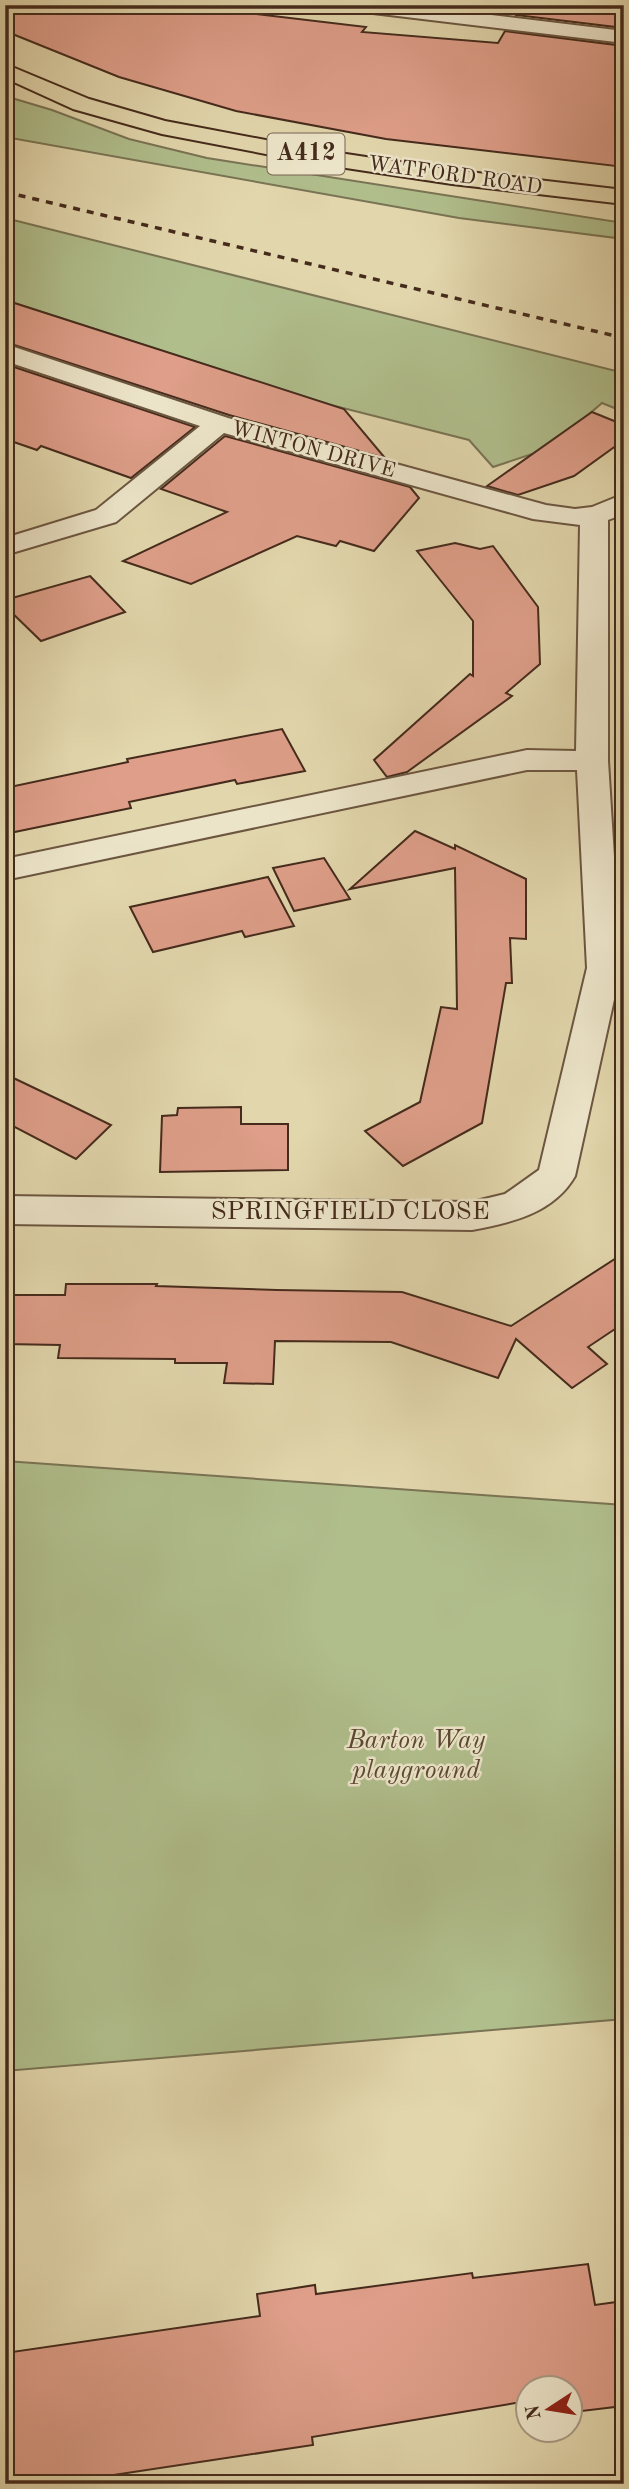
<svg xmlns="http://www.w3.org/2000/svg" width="629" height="2489" viewBox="0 0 629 2489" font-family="'Old Standard TT',serif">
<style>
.green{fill:#b0be8c;stroke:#7a7454;stroke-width:2}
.building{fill:#de9e89;stroke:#452b1c;stroke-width:2}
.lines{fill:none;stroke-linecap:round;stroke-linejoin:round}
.minor-casing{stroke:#6c5640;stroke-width:4}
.primary-casing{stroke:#452b1c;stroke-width:4}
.minor{fill:#ece4c9;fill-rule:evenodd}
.primary{fill:#e2d6ac;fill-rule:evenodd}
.rail{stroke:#452b1c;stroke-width:3.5;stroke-dasharray:7 7;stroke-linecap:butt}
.labels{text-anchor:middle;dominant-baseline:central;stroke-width:5;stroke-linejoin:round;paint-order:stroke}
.far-street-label{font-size:21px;fill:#452b1c;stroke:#ece4c9}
.shield{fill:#ece4c9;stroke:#776250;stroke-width:2}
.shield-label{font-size:24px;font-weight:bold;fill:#452b1c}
.street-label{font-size:26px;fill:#452b1c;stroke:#ece4c9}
.park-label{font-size:26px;font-style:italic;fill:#5a4832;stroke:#ece4c9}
</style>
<rect width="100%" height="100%" fill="#e2d6ac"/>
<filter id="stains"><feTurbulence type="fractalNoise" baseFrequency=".00286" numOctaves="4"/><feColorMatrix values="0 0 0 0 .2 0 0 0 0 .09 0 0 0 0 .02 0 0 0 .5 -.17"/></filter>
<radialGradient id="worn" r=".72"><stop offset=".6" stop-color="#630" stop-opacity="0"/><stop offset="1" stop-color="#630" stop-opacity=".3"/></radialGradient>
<g class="green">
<polygon points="5,96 52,110 129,139 207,158 624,223 624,239 459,218 5,137"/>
<polygon points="5,218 624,373 624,412 602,403 550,448 493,467 469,440 331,405 5,300"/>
<polygon points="5,1461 624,1505 624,2019 5,2071"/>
</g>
<g class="building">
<polygon points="5,5 180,5 366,27 362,32 498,43 505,31 624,46 624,167 386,139 236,111 119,77 5,31"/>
<polygon points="522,5 624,5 624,28 516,15"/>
<polygon points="5,300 344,409 385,458 229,415 5,342"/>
<polygon points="5,364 195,427 131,478 41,446 37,450 5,439"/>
<polygon points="592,412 624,425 624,440 574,476 518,495 487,486"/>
<polygon points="225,436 410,487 419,498 374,551 340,541 336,546 297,536 191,584 123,561 227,512 161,489"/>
<polygon points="455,543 480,549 493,546 538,607 540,664 506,693 512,696 407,772 387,777 374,760 470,674 473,676 473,621 417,551"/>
<polygon points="90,576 125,612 41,641 5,606 5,600"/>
<polygon points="282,729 305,771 237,784 235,780 129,802 131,808 5,834 5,788 128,762 127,759"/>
<polygon points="415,831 455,849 455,845 526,879 526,939 510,938 512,983 506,983 482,1123 403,1166 365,1131 420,1102 441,1007 457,1009 455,868 350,889"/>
<polygon points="324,858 350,899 294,911 273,868"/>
<polygon points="268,877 294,926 245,937 242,931 153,952 130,907"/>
<polygon points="5,1074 70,1105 111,1125 76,1159 5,1122"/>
<polygon points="241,1107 241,1124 288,1124 288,1170 160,1172 162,1116 177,1115 178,1108"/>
<polygon points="624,1253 624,1323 588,1347 607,1364 572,1388 516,1339 498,1378 391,1342 275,1341 273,1384 224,1383 227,1363 175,1363 175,1359 58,1358 60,1345 5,1344 5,1295 65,1295 66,1284 157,1284 156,1286 277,1290 402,1292 511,1326"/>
<polygon points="588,2264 595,2305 624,2301 623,2406 582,2411 581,2402 570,2404 570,2388 528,2388 528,2401 312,2437 313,2445 54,2484 5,2484 5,2353 260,2316 257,2294 315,2285 316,2294 472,2273 473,2278"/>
</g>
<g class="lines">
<defs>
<g id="minor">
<polygon points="346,5 409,5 624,31 624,43 356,11"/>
<path d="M5 344 228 418 546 505 575 509 592 507 624 494V514L608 520V761L621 968 575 1176C554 1213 511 1223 472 1230L5 1224V1196L472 1202 505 1194 539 1170 587 968 577 770H527L5 880V859L527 750 576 751 580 525 533 519 224 433 116 522 5 555V538L96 510 200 426 5 361Z"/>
</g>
<polygon id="primary" points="5,64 89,99 165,121 313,149 452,170 624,190 624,204 452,184 313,163 162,134 73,109 5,78"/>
</defs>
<use href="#minor" class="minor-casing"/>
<use href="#primary" class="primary-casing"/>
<use href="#minor" class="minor"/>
<use href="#primary" class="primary"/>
<polyline class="rail" points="5,192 624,338"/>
</g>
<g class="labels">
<g class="far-street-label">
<text transform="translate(455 176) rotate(8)">WATFORD ROAD</text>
<text transform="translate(313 450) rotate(15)">WINTON DRIVE</text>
</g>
<rect class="shield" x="267.5" y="133.5" width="77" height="41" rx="5"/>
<g class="shield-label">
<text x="306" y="154">A412</text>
</g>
<g class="street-label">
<text x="350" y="1212">SPRINGFIELD CLOSE</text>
</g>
<g class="park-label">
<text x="416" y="1741">Barton Way<tspan x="416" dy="30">playground</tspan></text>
</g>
</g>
<rect width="629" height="2489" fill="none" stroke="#e2d6ac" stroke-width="28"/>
<rect x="7" y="7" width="615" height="2475" fill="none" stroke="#452b1c" stroke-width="3.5"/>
<rect x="14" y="14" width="601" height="2461" fill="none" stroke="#452b1c" stroke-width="2"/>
<g transform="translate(549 2409) rotate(258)"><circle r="33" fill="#ece4c9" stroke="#a99a84" stroke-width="2"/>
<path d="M0-5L12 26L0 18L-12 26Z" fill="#8f2418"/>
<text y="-10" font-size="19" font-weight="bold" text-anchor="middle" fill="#452b1c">N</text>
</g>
<rect width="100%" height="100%" filter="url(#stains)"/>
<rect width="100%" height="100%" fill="url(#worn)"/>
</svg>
